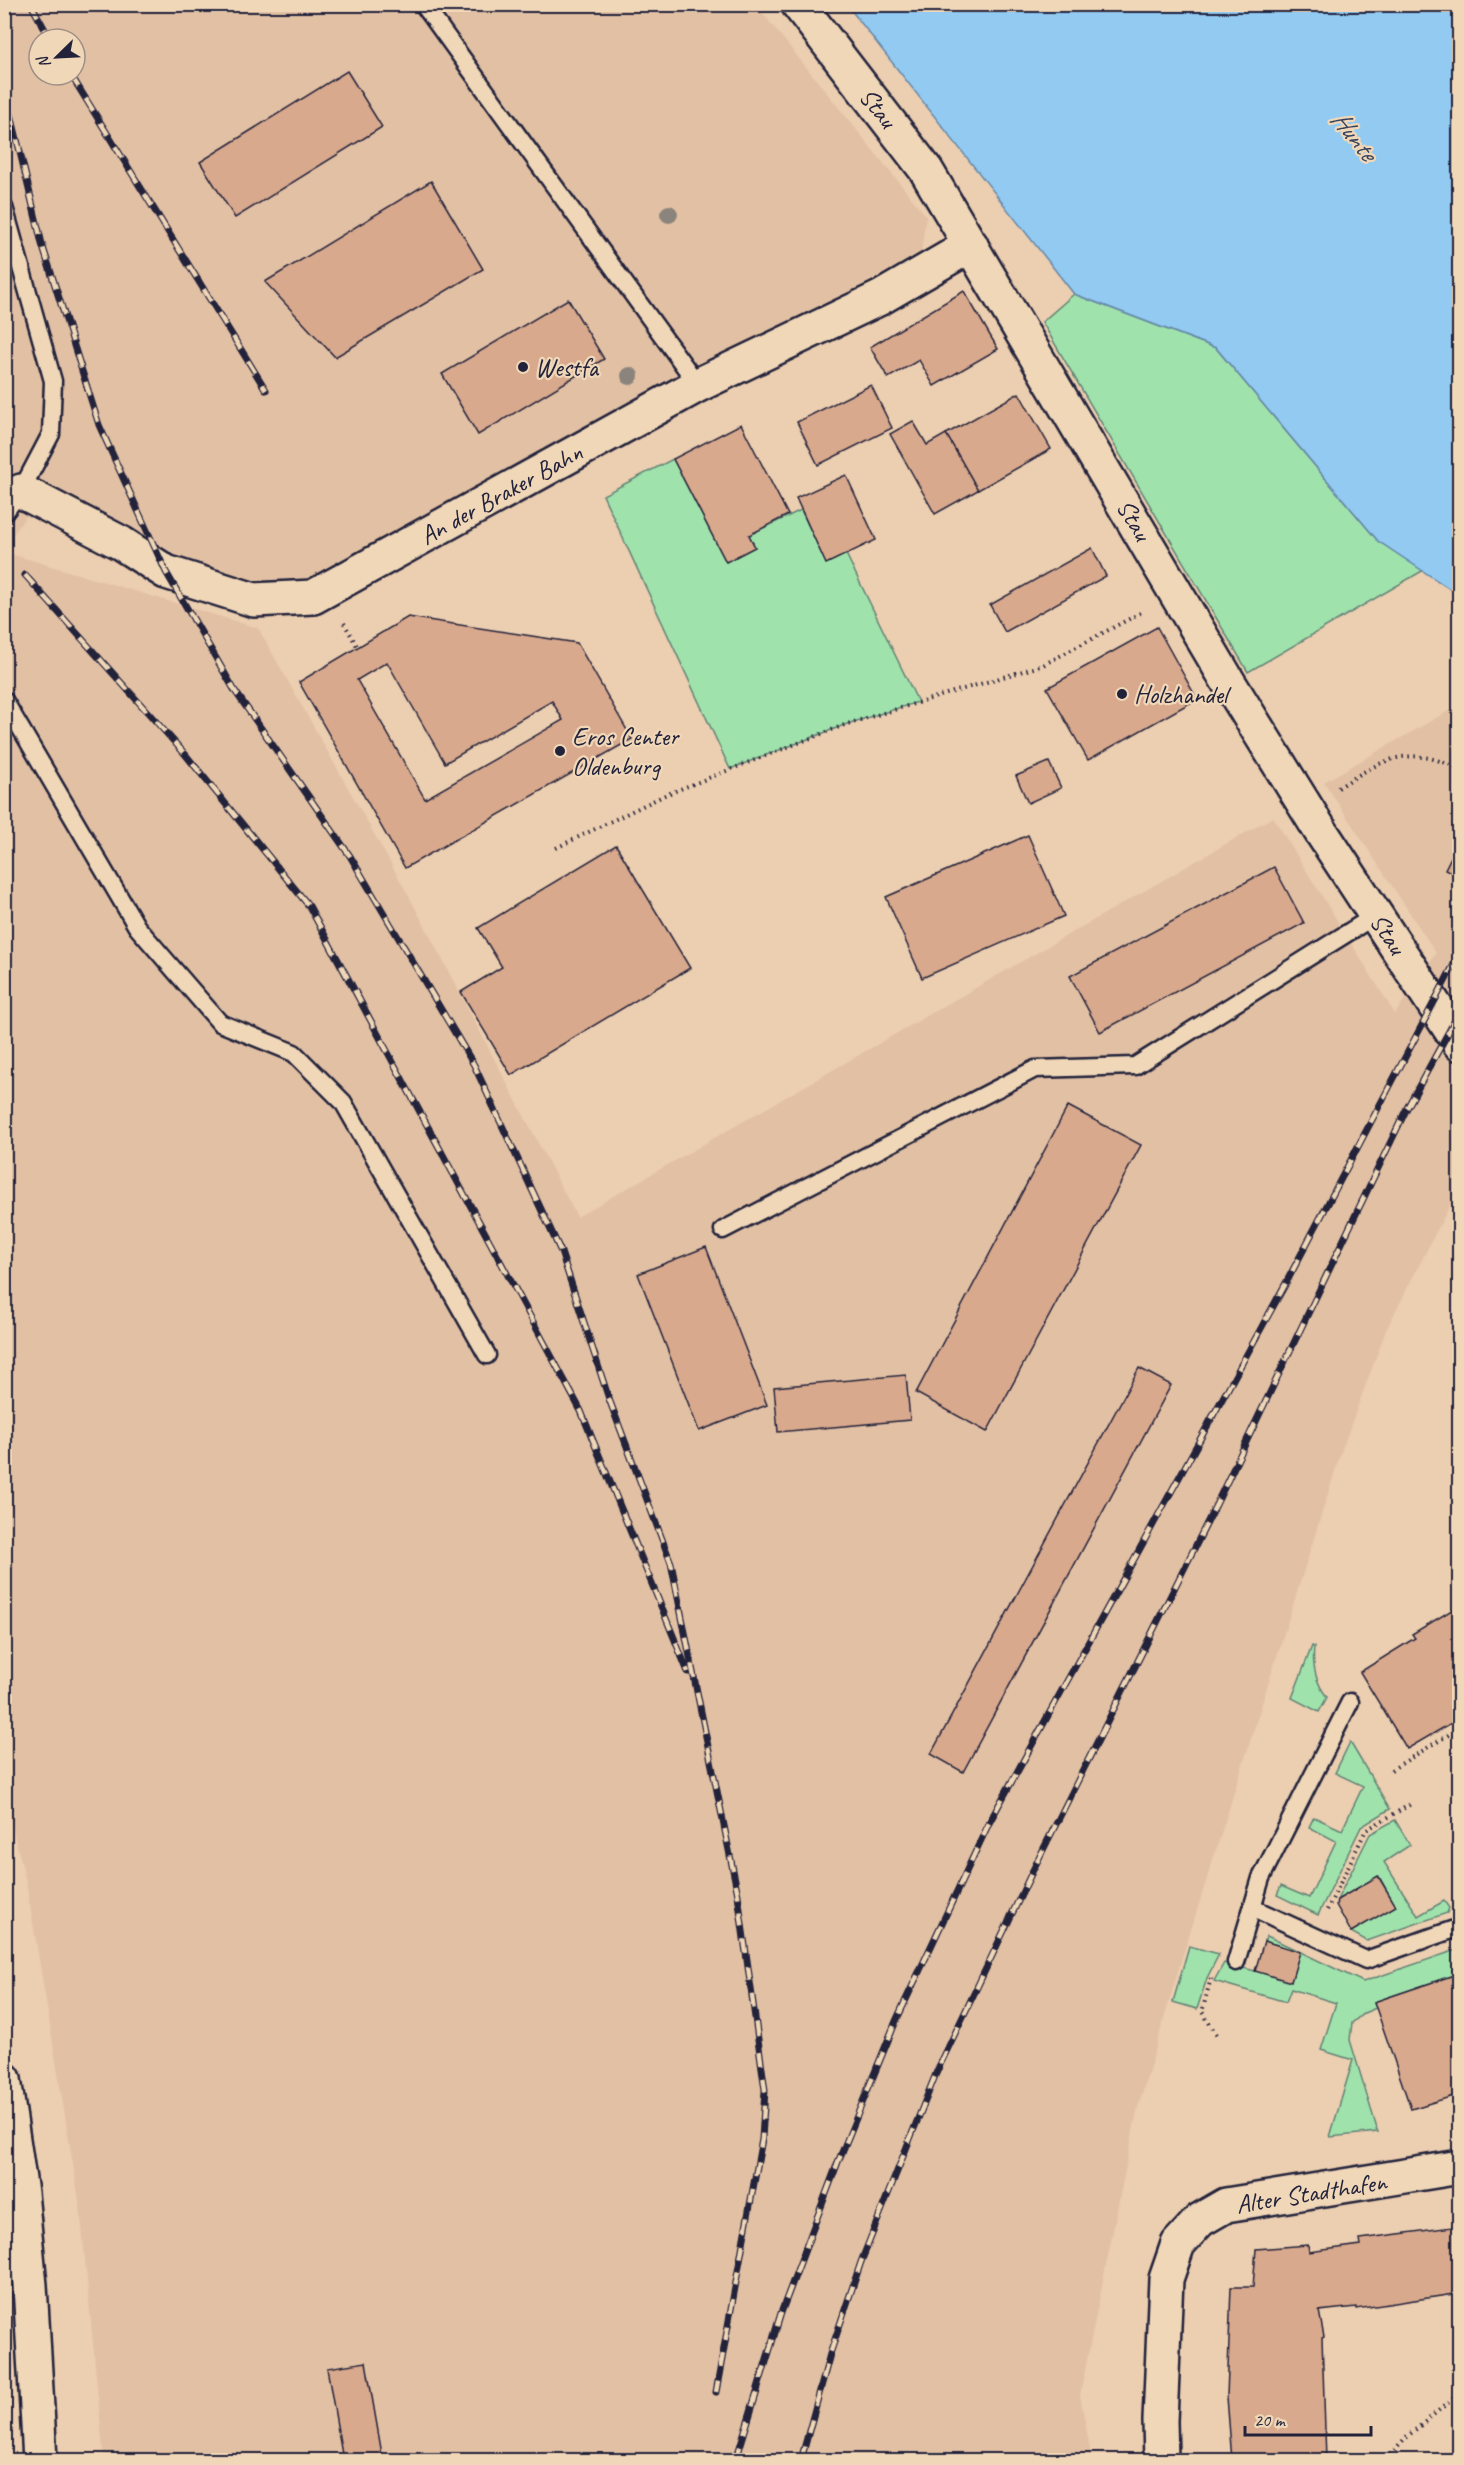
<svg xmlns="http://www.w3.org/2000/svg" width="1464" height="2465" viewBox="0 0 1464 2465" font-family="Caveat,sans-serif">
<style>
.built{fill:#e2c0a4;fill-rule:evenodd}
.green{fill:#a0e2ac;stroke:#618274;stroke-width:1.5}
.water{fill:#92caf1;stroke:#6587a8;stroke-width:1.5}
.building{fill:#d9a98d;stroke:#22223b;stroke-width:1.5;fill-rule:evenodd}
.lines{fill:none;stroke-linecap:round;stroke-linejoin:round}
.lane-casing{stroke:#22223b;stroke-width:21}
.street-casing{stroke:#22223b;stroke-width:38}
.secondary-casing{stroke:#22223b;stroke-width:38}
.path{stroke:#22223b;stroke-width:4;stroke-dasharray:1.5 4.5;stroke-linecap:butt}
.lane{stroke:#f0d7b8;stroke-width:16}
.street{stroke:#f0d7b8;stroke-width:33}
.secondary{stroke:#f0d7b8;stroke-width:33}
.rail-casing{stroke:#22223b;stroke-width:7}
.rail{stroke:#f0d7b8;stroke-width:4.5;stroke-dasharray:14;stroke-linecap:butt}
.tree{fill:#8b847c}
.poi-dot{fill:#22223b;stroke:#f0d7b8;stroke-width:2}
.labels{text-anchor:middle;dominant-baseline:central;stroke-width:4.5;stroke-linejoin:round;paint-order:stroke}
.street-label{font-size:26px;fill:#22223b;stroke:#f0d7b8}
.poi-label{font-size:26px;fill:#22223b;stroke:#f0d7b8;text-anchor:start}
.water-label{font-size:27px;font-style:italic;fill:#38445f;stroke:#f0d7b8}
</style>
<rect width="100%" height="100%" fill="#ecceb0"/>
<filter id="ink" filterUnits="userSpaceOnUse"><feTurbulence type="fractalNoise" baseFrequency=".0167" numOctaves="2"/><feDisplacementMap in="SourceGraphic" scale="12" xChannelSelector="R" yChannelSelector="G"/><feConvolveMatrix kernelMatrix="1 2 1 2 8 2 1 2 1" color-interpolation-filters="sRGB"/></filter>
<g filter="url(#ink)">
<g class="built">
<path d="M5 5H756L926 216 921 253 313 582 257 587 156 588 30 511 5 545ZM39 39H75V75H39Z"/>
<polygon points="4,552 258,628 410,898 577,1217 1273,817 1395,1014 1436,953 1324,782 1459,705 1459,1187 1386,1330 1342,1449 1181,1961 1137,2111 1080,2395 1092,2460 104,2460 80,2206 26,1881 5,1799"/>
</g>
<g class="green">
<polygon points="1074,294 1216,348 1378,541 1424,570 1248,672 1042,322"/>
<polygon points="673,459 726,562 755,547 749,535 801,510 826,563 846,554 918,702 847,724 730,769 603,495"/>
<path d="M1312 1646 1314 1647C1312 1666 1315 1682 1327 1697L1319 1712 1292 1698Z"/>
<polygon points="1350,1742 1390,1809 1361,1827 1318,1915 1277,1895 1281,1886 1309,1898 1336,1841 1309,1827 1314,1817 1342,1830 1363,1786 1335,1773"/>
<polygon points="1395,1820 1410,1845 1384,1862 1418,1916 1444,1901 1449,1908 1447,1913 1367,1941 1351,1932 1395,1906 1379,1876 1337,1900 1370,1834"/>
<polygon points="1267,1936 1363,1982 1459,1949 1459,1973 1374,2002 1376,2008 1364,2013 1352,2023 1350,2040 1378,2132 1330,2137 1353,2060 1321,2050 1336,2003 1291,1989 1286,2002 1214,1981 1224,1963 1255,1971 1300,1952 1264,1941"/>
<polygon points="1189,1946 1219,1954 1207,1978 1197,2009 1173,2002"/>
</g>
<polygon class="water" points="847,5 1459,5 1459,595 1378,541 1216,348 1074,294"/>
<g class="building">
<polygon points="347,71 382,127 235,218 200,162"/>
<polygon points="431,181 483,269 335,357 265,282"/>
<polygon points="964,291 998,349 934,386 919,360 888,378 870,347"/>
<polygon points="568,299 604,359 478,435 442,374"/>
<polygon points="871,385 892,428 818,465 797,422"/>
<polygon points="1019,393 1051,449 978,490 946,434"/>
<polygon points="913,421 927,445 946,434 978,490 935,514 890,434"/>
<polygon points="741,424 788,515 749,535 755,547 726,562 673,459"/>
<polygon points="846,475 876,540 826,564 796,498"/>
<polygon points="1092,548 1106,576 1005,632 990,605"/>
<path d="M408 617 577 643 632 739 405 868 299 682ZM387 662 445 763 552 701 563 720 425 799 357 680Z"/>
<polygon points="1157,627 1197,699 1088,760 1047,688"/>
<polygon points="1049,762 1061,788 1028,803 1016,776"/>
<polygon points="1028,835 1064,916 922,978 886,897"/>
<polygon points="1460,839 1460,877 1445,869"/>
<polygon points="616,845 690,968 511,1075 461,992 502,967 478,928"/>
<polygon points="1274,867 1304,923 1100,1032 1070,976"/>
<polygon points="1068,1106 1141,1145 987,1432 916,1393"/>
<polygon points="706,1247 767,1405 699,1431 638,1274"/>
<polygon points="1139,1368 1171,1385 963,1772 931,1754"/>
<polygon points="906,1375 910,1420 778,1432 774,1387"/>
<polygon points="1460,1605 1460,1718 1407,1749 1360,1672 1415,1638 1412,1634"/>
<polygon points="1378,1876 1396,1906 1351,1932 1336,1905 1337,1900"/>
<polygon points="1264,1941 1300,1952 1291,1982 1255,1971"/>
<polygon points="1460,1973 1460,2094 1411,2109 1374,2002"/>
<polygon points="1460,2226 1460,2293 1356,2309 1356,2307 1319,2311 1324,2337 1322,2338 1326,2460 1232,2460 1227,2397 1231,2287 1253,2287 1256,2249 1308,2245 1309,2252 1361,2245 1360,2239"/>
<polygon points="366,2362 383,2460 343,2460 327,2368"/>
</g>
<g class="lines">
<defs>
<g id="lane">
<polyline points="423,4 698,385"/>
<polyline points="4,207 53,381 51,434 21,491 4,513"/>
<polyline points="4,700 137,927 220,1023 294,1053 343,1102 487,1355"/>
<polyline points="723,1230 1035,1069 1135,1066 1376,915"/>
<polyline points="1253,1908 1366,1960 1460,1927"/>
<polyline points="1236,1962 1261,1878 1350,1702"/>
</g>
<g id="street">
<polyline points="798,4 926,170 1229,683 1320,830 1460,1044"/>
<polyline points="21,491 121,543 166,572 254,600 313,597 698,385 880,298 971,245"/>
<polyline points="1161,2460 1160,2421 1166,2279 1178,2244 1200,2220 1226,2205 1460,2167"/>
</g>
<polyline id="secondary" points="4,2079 21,2193 30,2285 40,2460"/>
</defs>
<use href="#lane" class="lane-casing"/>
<use href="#street" class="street-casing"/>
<use href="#secondary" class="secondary-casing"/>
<g class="path">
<polyline points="344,623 357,646"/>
<path d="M1338 788C1383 759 1407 744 1460 769"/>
<polyline points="556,848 665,795 847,724 1043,665 1144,611"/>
<polyline points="1391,1770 1460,1728"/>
<polyline points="1327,1910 1366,1830 1411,1804"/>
<polyline points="1211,1978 1202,2012 1217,2035"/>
<polyline points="1386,2460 1409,2435 1460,2393"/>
</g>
<use href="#lane" class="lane"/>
<use href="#street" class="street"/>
<use href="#secondary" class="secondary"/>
<defs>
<g id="rail">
<polyline points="31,4 50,39"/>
<polyline points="71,75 266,390"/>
<polyline points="4,85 42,244 99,425 166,572 235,691 350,856 474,1065 561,1252 609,1399 671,1563 738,1895 765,2090 762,2139 716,2392"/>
<polyline points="25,575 185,754 309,906 581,1411 688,1672"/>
<polyline points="736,2460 781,2313 838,2162 896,2021 989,1823 1286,1283 1460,953"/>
<polyline points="801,2460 830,2354 861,2262 937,2071 1033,1870 1211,1515 1407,1108 1460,1011"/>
</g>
</defs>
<use href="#rail" class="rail-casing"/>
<use href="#rail" class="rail"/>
</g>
<g class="tree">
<circle cx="669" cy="214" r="9"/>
<circle cx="630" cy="376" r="9"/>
</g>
</g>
<g class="poi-dot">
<circle cx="523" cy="367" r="6"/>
<circle cx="1122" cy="694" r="6"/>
<circle cx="560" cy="751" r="6"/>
</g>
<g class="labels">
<g class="street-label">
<text transform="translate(878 108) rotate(52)">Stau</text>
<text transform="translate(501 494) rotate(-29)">An der Braker Bahn</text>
<text transform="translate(1134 520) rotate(60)">Stau</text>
<text transform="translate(1388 934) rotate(57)">Stau</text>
<text transform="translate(1311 2193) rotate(-9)">Alter Stadthafen</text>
</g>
<g class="poi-label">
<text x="535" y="367">Westfa</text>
<text x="1134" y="694">Holzhandel</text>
<text x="572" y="736">Eros Center<tspan x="572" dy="30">Oldenburg</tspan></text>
</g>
<g class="water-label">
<text transform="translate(1354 135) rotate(51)">Hunte</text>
</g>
</g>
<rect width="1464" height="2465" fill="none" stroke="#f0d7b8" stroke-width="24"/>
<rect x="12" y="12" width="1440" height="2441" fill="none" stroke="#22223b" stroke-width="2" filter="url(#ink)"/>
<g transform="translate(57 57) rotate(246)"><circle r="28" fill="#f0d7b8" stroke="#9e8f86" stroke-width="1.5"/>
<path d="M0-4.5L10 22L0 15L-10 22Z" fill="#22223b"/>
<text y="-9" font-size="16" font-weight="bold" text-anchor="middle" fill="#22223b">N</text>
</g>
<path d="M1245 2426v9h126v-9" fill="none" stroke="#22223b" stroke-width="3"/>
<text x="1254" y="2426" font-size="18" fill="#22223b" stroke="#f0d7b8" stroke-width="4.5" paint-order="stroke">20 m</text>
</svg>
